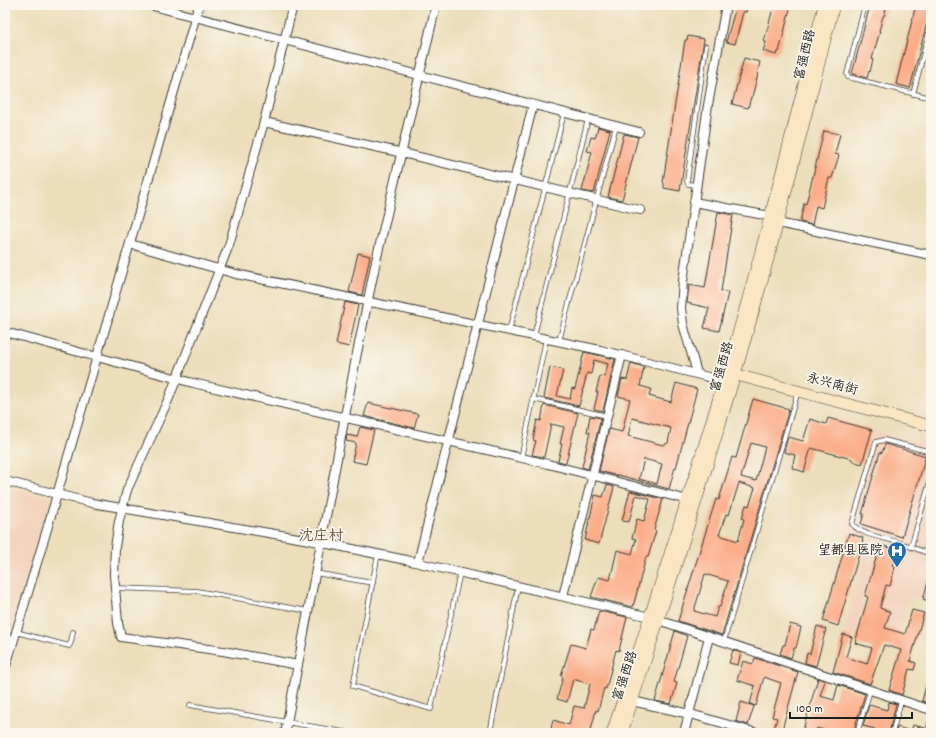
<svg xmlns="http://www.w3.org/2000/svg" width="936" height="738" viewBox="0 0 936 738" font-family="Dekko,'LXGW WenKai TC',sans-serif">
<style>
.built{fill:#f3d4bf}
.building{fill:#fbad89;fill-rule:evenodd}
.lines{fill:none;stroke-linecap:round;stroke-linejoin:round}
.lane-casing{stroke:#3b3934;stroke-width:5.5}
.street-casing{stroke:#3b3934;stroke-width:10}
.secondary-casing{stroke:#3b3934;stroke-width:12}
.lane{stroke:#fff;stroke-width:4}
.street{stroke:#fff;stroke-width:8}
.secondary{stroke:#fbe6c4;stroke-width:11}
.labels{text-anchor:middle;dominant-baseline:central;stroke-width:3.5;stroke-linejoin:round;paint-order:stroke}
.street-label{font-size:13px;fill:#1c1c1c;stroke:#fbf7ec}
.poi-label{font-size:13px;fill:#1c1c1c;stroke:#fbf7ec;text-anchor:end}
.quarter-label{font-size:15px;fill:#6a4f42;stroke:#fbf7ec}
</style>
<rect width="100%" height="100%" fill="#fbf7ec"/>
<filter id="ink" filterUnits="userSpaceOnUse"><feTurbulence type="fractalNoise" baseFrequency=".025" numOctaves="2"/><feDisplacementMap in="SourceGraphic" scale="8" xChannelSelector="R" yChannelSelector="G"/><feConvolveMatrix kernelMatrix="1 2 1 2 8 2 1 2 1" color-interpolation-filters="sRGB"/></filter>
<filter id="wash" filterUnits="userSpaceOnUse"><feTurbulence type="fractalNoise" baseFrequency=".012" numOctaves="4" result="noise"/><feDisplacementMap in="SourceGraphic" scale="16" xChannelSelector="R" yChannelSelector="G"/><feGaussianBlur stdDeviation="0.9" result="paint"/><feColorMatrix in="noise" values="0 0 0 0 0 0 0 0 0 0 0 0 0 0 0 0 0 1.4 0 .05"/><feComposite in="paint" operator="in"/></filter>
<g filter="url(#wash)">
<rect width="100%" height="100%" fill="#ecdebb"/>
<g class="built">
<polygon points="873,430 931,445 931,603 909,596 894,649 843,633 871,539 843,531"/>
<polygon points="5,485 50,499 5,649"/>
</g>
<g id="blocks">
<g class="building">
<polygon points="731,5 748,5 746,12 743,12 735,44 726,42 735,10 731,8"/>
<polygon points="774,5 791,5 779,52 777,52 776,55 763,51 766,42 764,41"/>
<polygon points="870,5 887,5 884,16 883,16 879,31 880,31 872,59 873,59 870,72 869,71 867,78 852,74"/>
<polygon points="916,5 931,5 931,6 928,23 926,26 910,88 896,84"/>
<polygon points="688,36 704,39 680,191 664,188 664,183 663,182 685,40 687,40"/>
<polygon points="744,58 760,62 757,74 758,74 752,97 751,97 748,108 732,104"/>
<polygon points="598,127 610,130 594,193 582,191 592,152 587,151 591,137 595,138"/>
<polygon points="824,131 840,134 835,154 839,155 832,178 829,178 822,208 816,206 812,225 800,222 804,203 806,204"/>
<polygon points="624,134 638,137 622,200 608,197"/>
<polygon points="718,212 733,215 721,291 728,293 719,331 704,328 709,308 687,303 689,285 705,288"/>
<polygon points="358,253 370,256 362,295 349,292"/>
<polygon points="345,302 358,305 349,347 336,344"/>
<polygon points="584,352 615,359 603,411 594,409 598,392 596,392 600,376 604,377 608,364 594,360 591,374 587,373 579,406 544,398 550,367 563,370 557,396 570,399 572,388 575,389"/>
<path d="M631 363 644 367 640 386 651 389 649 396 671 402 676 383 697 389 676 468 675 467 669 489 618 475V476L599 471 609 429 622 432 630 399 618 396 622 379 627 380ZM632 418 671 428 668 443 663 445 628 436ZM644 459 662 464 657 484 639 479Z"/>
<path d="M753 399 789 409 722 635 678 621 716 499 719 500 732 457 736 458ZM751 443 765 447 756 481 741 477ZM739 483 755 488 749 506 746 505 742 518 744 519 738 541 719 535 726 514 729 515ZM705 574 728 581 720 607H718L715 617 694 611Z"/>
<polygon points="368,403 418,414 414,428 364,416"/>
<polygon points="544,405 578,413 566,463 558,461 562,444 560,444 564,427 551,424 544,457 532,455 536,441 533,440 537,420 541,421"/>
<polygon points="590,416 601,418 588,469 582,467 590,432 587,432"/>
<polygon points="828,418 872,430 862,464 852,461 852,459 811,448 804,472 792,468 795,455 784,452 788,437 803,441 810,419 826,424"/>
<polygon points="360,427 374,430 366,464 352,461 356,443 346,441 347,435 357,437"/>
<polygon points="885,444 926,456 902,537 861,524 864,514 862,514 880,452 882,453"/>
<polygon points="607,485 614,487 599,544 585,540 595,495 603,497"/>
<polygon points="630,491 663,499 654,530 656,531 648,557 646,557 633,607 591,597 598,577 610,580 617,550 632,554 636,539 632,538 637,519 644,521 650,499 636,495 629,522 622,521"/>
<polygon points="849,533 863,538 862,541 863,541 838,626 823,621"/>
<polygon points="880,545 897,550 892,566 895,567 890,586 886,585 880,608 890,612 885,628 905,634 912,610 924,613 910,661 916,663 914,670 909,669 902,695 889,690 901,650 884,645 870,684 833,672 843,634 852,637 846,657 867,664 872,648 855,643 868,597 865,596"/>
<polygon points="929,579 931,579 931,602 923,599"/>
<polygon points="599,611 627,617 619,651 616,650 606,689 604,688 598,711 596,710 591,730 589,730 588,733 550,733 553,720 569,725 574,706 584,708 590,684 573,679 567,702 557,699 563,677 561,676 571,644 586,648 591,629 594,630"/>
<polygon points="790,624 801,627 796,648 794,648 791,658 780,654 783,645 785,645"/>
<polygon points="817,626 826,629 816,666 805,663 807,653 810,654"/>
<polygon points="675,631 687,636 674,682 677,683 671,704 655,701"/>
<polygon points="733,650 741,653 738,665 729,663"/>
<polygon points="755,658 798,672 781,733 773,733 777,718 772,717 781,683 764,677 756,706 750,704 755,686 737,680 743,661 753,664"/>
<polygon points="929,675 931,675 931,704 922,701"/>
<polygon points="818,678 825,681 820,696 834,700 838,685 865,694 853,733 835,733 817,728 815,733 802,733"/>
<polygon points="741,702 754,706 748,725 736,721"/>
<polygon points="889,702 896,704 889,733 874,733 875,729 863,726 869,705 887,710"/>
<polygon points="913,725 925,728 924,733 896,733 897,727 911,731"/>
</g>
</g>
</g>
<g filter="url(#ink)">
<use href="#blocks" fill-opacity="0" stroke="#3b3934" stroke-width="1"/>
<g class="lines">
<defs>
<g id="lane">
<polyline points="865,5 847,74 848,77 931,98"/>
<polyline points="913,94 931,25"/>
<polyline points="697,185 688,184 687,181 706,46"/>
<polyline points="509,331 564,113"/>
<polyline points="534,336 588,119"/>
<polyline points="559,341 616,126"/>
<polyline points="533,399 607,416"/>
<path d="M931 452 884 440 876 442 852 524C862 536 887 538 901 543 911 547 921 551 931 554"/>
<polyline points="521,458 546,339"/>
<polyline points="911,547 931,478"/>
<polyline points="378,554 353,686 431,709 460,572"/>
<polyline points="315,573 373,583"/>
<polyline points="115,588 197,591 308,611"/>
<polyline points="16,632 69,646 71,642 73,632"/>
<polyline points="724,641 798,391"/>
<polyline points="190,705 349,733"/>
<polyline points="490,733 518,586"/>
<polyline points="857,733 870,691"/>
<polyline points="892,733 901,701"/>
<polyline points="927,733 931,720"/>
</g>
<g id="street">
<polyline points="149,5 639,132"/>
<polyline points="293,5 264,122 229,245 169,398 127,490 119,521 115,547 114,575 118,623 121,637 223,651 298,665"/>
<polyline points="264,122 394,151 640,210"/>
<polyline points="694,202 770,216"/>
<polyline points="778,223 931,255"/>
<polyline points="130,244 236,274 600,350 724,381"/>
<polyline points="5,332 193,383 548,464 688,500"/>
<polyline points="697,373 683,324 681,308 683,281 708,105 726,5"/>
<polyline points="5,481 92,503 304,539 406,560 650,617"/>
<polyline points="418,562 533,105"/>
<polyline points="563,596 622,355"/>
<polyline points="658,620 931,710"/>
<polyline points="5,669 45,536 199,5"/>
<polyline points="632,701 694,715 757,733"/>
<polyline points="285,733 356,358 376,261 436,5"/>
<polyline points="684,733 709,637"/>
</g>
<g id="secondary">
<polyline points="729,373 931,426"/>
<path d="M612 733C655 601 698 470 737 337 769 227 796 116 824 5"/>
<path d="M622 733C664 602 707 472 745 340 778 229 805 117 834 5"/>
</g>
</defs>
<use href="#lane" class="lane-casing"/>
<use href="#street" class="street-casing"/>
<use href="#secondary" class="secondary-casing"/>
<use href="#lane" class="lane"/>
<use href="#street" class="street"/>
<use href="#secondary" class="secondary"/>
</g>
</g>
<defs>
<symbol id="hospital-pin" viewBox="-11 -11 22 30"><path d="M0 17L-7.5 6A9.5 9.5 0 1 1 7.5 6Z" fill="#1f6fb2" stroke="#fbf7ec"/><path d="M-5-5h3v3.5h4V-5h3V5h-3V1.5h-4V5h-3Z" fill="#fff"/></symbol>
</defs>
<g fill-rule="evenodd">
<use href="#hospital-pin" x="886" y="540" width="22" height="30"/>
</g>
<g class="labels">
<g class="street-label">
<text transform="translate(806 55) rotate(-76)">富强西路</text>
<text transform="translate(723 367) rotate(-74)">富强西路</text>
<text transform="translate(832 385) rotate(15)">永兴南街</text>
<text transform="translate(626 676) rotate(-72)">富强西路</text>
</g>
<g class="poi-label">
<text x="883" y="551">望都县医院</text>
</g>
<g class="quarter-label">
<text x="321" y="537">沈庄村</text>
</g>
</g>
<rect width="936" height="738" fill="none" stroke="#fbf7ec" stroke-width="20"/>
<path d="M790 712v6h122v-6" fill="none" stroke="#1c1c1c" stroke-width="2"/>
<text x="796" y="712" font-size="12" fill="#1c1c1c" stroke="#fbf7ec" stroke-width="3" paint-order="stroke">100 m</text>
</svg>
